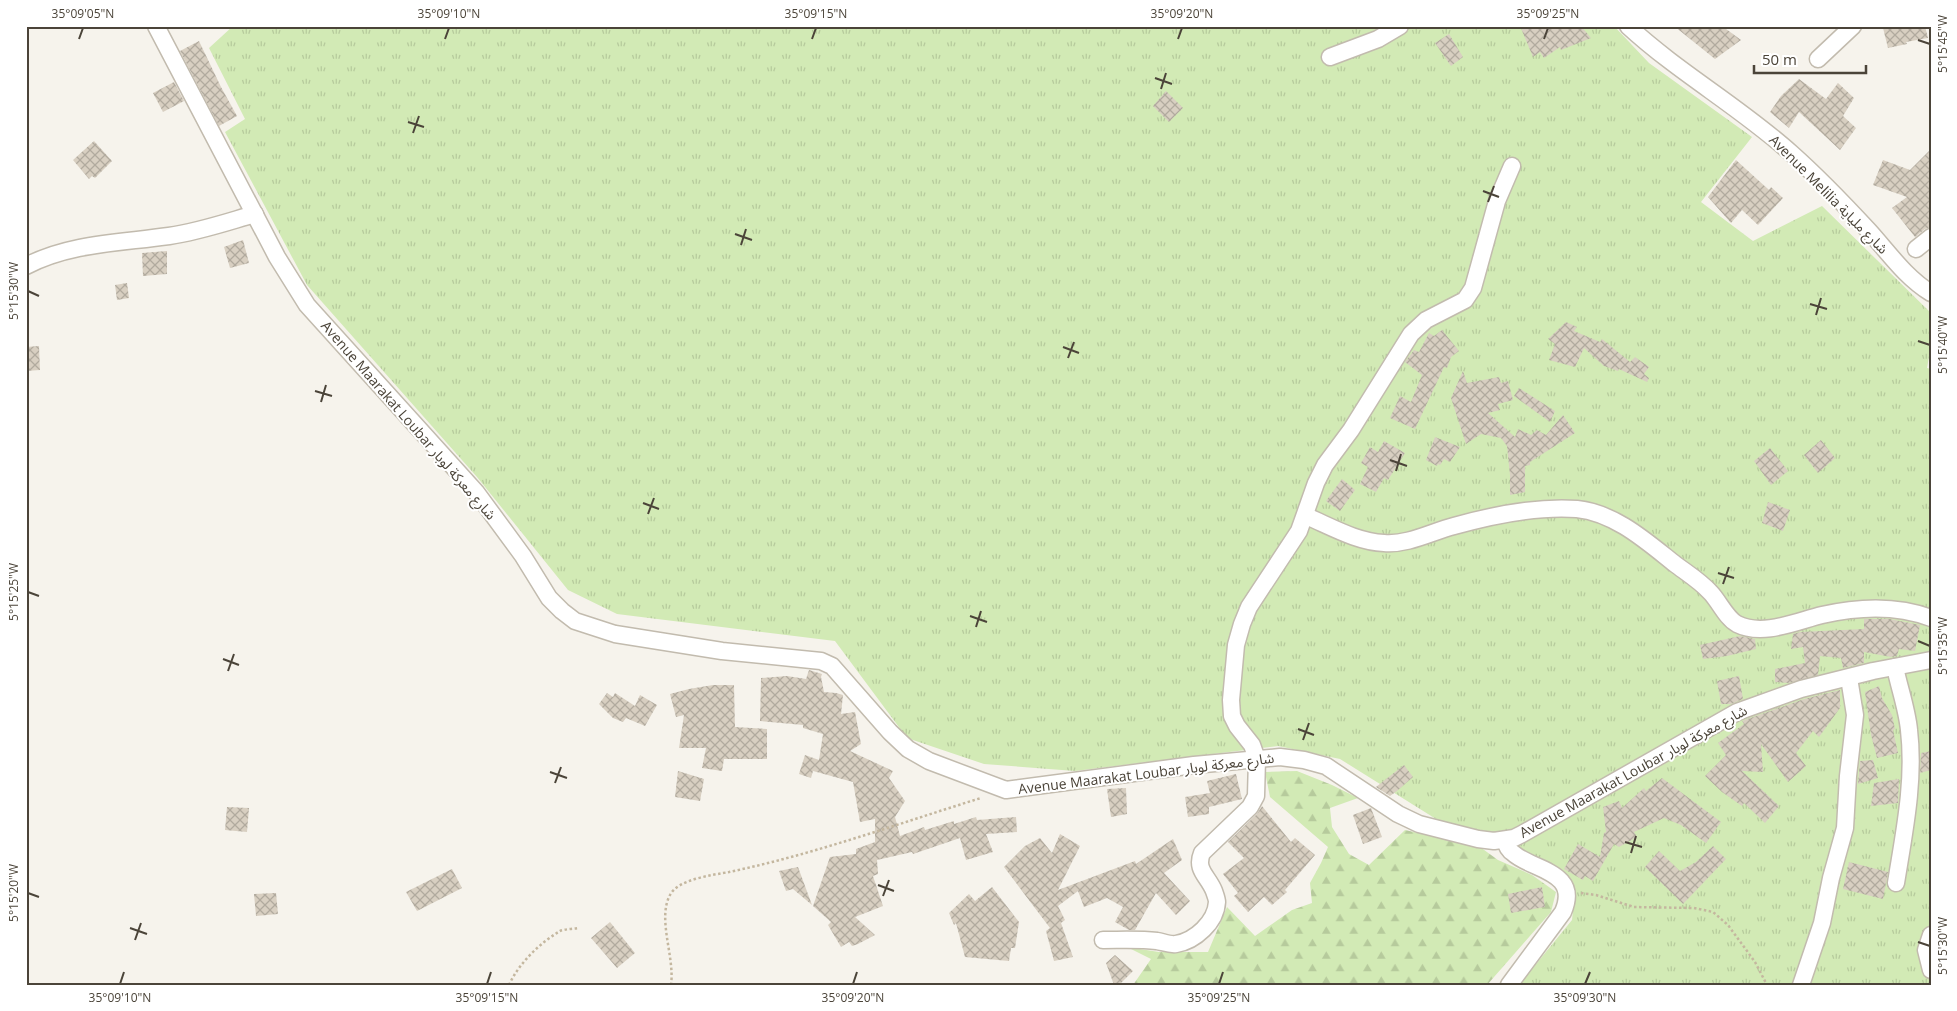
<svg xmlns="http://www.w3.org/2000/svg" width="1957" height="1011" viewBox="0 0 1957 1011" font-family="'Open Sans','Noto Sans Arabic',sans-serif">
<style>
.grass{fill:url(#grass-tufts)}
.forest{fill:url(#forest-firs)}
.building{fill:url(#building-cross-hatch)}
.lines{fill:none;stroke-linecap:round;stroke-linejoin:round}
.minor-casing{stroke:#c2bbae;stroke-width:19}
.path{stroke:#c4b79f;stroke-width:2.5;stroke-dasharray:2.5 2.5;stroke-linecap:butt}
.minor{stroke:#fff;stroke-width:16}
.ticks{fill:none;stroke:#4b4439;stroke-width:2}
.labels{text-anchor:middle;dominant-baseline:central;stroke-width:4;stroke-linejoin:round;paint-order:stroke}
.street-label{font-size:14px;fill:#4b4439;stroke:#fff}
.neatline{fill:none;stroke:#4b4439;stroke-width:2}
.ticks-label{font-size:12px;text-anchor:middle;fill:#4b4439}
</style>
<defs>
<pattern id="grass-tufts" width="24" height="20" patternUnits="userSpaceOnUse" patternTransform="scale(1.25)"><rect width="24" height="20" fill="#d2eab5"/><path d="M3 7l-1-3M5 7V3M7 7l1-3M15 17l-1-3M17 17v-4M19 17l1-3" fill="none" stroke="#b6ca9c"/></pattern>
<pattern id="forest-firs" width="22" height="20" patternUnits="userSpaceOnUse" patternTransform="scale(1.25)"><rect width="22" height="20" fill="#d2eab5"/><path d="M5 1l3.5 6h-7zM16 11l3.5 6h-7z" fill="#b6ca9c"/></pattern>
<pattern id="building-cross-hatch" width="8" height="8" patternUnits="userSpaceOnUse" patternTransform="scale(1.25)"><rect width="8" height="8" fill="#d8cfc1"/><path d="M0 0l8 8M0 8l8-8" fill="none" stroke="#b1aa9e"/></pattern>
</defs>
<rect width="100%" height="100%" fill="#f6f3ec"/>
<polygon class="grass" points="233,26 1614,26 1649,63 1752,137 1701,202 1753,241 1822,206 1931,313 1931,346 1927,368 1931,369 1931,985 1519,985 1572,920 1575,890 1519,850 1436,819 1340,759 1278,746 1075,771 984,764 907,738 835,641 617,614 568,590 477,477 307,285 225,132 245,119 209,48"/>
<polygon class="forest" points="1297,771 1332,785 1358,798 1330,808 1332,827 1349,854 1369,865 1405,830 1480,847 1498,860 1532,875 1556,892 1551,912 1487,985 1133,985 1151,959 1127,947 1159,952 1208,952 1227,907 1255,936 1292,910 1312,903 1310,883 1321,863 1328,847 1270,797 1265,772"/>
<g class="building">
<polygon points="1520,26 1581,26 1591,38 1561,50 1560,47 1544,58 1540,52 1533,57"/>
<polygon points="1674,26 1722,26 1741,40 1715,59"/>
<polygon points="1890,26 1925,26 1928,38 1906,42 1907,44 1888,48 1883,28"/>
<polygon points="1449,34 1463,57 1451,66 1435,43"/>
<polygon points="199,41 221,87 237,116 219,126 180,51"/>
<polygon points="1799,79 1826,99 1838,83 1854,98 1843,116 1856,128 1840,150 1799,112 1789,128 1770,112 1781,96"/>
<polygon points="174,82 184,101 163,112 153,93"/>
<polygon points="1166,91 1183,108 1169,122 1153,106"/>
<polygon points="94,141 112,161 95,178 92,176 89,179 73,160"/>
<polygon points="1931,149 1931,227 1925,229 1915,237 1892,208 1907,197 1873,185 1883,160 1910,170"/>
<polygon points="1736,160 1769,190 1771,187 1783,198 1758,225 1742,210 1731,223 1708,197"/>
<polygon points="243,240 249,263 230,268 224,247"/>
<polygon points="167,251 167,274 143,276 142,253"/>
<polygon points="127,283 129,298 117,300 115,285"/>
<polygon points="1566,322 1577,327 1574,331 1600,342 1602,339 1630,362 1635,357 1649,367 1644,374 1649,378 1647,382 1619,369 1618,371 1604,366 1584,348 1575,367 1549,360 1555,344 1548,339"/>
<polygon points="1442,330 1459,351 1451,357 1447,368 1444,367 1415,429 1390,418 1400,396 1411,402 1422,375 1405,362 1414,350 1419,352 1429,333 1434,336"/>
<polygon points="39,346 40,370 26,371 26,347"/>
<polygon points="1463,371 1467,383 1499,377 1501,383 1508,381 1513,400 1498,404 1500,410 1488,413 1515,437 1518,429 1531,435 1537,430 1546,435 1563,415 1575,433 1530,462 1530,465 1525,466 1525,492 1510,495 1510,475 1507,446 1501,438 1481,434 1466,444 1451,398"/>
<polygon points="1519,388 1555,411 1550,422 1514,396"/>
<polygon points="1435,437 1460,447 1450,462 1444,459 1440,465 1438,464 1437,466 1426,460"/>
<polygon points="1821,440 1835,458 1818,473 1804,455"/>
<polygon points="1384,441 1405,453 1388,480 1384,478 1376,492 1360,484 1368,467 1361,463 1370,447 1378,452"/>
<polygon points="1770,448 1788,471 1771,485 1754,461"/>
<polygon points="1342,479 1355,490 1340,511 1326,501"/>
<polygon points="1768,502 1790,510 1783,531 1762,523"/>
<polygon points="1864,619 1890,619 1920,625 1915,651 1899,649 1897,656 1891,657 1864,652 1864,663 1843,668 1841,658 1820,656 1818,675 1789,683 1775,682 1775,669 1805,663 1803,647 1791,649 1793,634 1800,632 1864,629"/>
<polygon points="1740,636 1755,639 1756,649 1727,656 1703,659 1700,645"/>
<polygon points="809,670 822,674 821,677 824,692 836,693 843,695 841,714 855,712 861,744 850,751 893,771 889,778 905,801 895,817 900,836 924,827 925,830 954,821 954,824 976,817 977,820 1016,817 1017,832 986,834 993,852 966,860 960,838 913,854 912,852 877,860 878,874 873,876 883,906 855,917 875,935 858,944 852,946 849,942 841,947 828,925 831,922 813,906 830,857 856,854 856,849 875,842 875,819 860,822 853,782 813,771 811,778 799,774 805,755 819,760 823,734 803,728 803,725 760,721 761,678 787,676 806,679"/>
<polygon points="1739,676 1743,699 1731,704 1721,704 1717,681"/>
<polygon points="713,685 734,685 735,727 767,729 767,759 724,759 722,771 702,768 706,748 679,748 684,715 676,717 670,694 689,689"/>
<polygon points="1879,686 1882,698 1892,715 1895,729 1893,730 1898,753 1877,758 1871,735 1865,692"/>
<polygon points="1840,690 1840,708 1819,737 1813,731 1796,753 1806,766 1788,782 1761,744 1763,772 1742,771 1779,806 1765,823 1744,803 1742,806 1722,792 1705,776 1726,755 1718,743 1744,724 1742,721 1804,699"/>
<polygon points="607,693 613,697 615,693 635,706 640,695 657,705 645,726 626,718 623,722 613,718 599,704"/>
<polygon points="1931,751 1931,770 1920,773 1921,753"/>
<polygon points="1873,760 1878,778 1858,784 1860,761"/>
<polygon points="1404,765 1413,777 1397,791 1390,796 1376,787"/>
<polygon points="678,771 704,779 700,801 675,797"/>
<polygon points="1236,774 1242,799 1209,807 1209,814 1188,817 1185,797 1210,793 1207,781"/>
<polygon points="1662,778 1721,822 1706,843 1681,825 1664,818 1634,832 1637,837 1619,847 1614,844 1593,881 1585,876 1583,880 1564,869 1578,844 1600,857 1604,833 1606,832 1603,807 1619,801 1622,808 1644,788 1646,791"/>
<polygon points="1899,779 1898,803 1871,806 1874,783"/>
<polygon points="1126,788 1127,814 1111,817 1107,789"/>
<polygon points="1262,806 1291,842 1295,838 1315,855 1285,890 1287,892 1272,905 1264,897 1248,912 1234,896 1238,893 1223,874 1244,858 1228,842 1257,814"/>
<polygon points="227,807 249,808 247,832 225,830"/>
<polygon points="1371,808 1382,837 1363,844 1353,815"/>
<polygon points="1060,834 1080,846 1058,890 1135,861 1136,864 1173,839 1182,860 1164,873 1190,901 1176,915 1156,893 1135,930 1129,930 1115,922 1123,907 1107,898 1084,907 1078,891 1058,906 1065,920 1061,923 1073,957 1054,961 1046,931 1050,928 1004,867 1025,846 1040,838 1052,853"/>
<polygon points="1713,846 1726,859 1683,904 1645,867 1659,851 1680,871 1696,862"/>
<polygon points="1849,862 1888,872 1883,899 1843,889"/>
<polygon points="798,867 812,905 793,889 786,891 779,871"/>
<polygon points="452,869 462,888 417,911 406,892"/>
<polygon points="992,887 1019,922 1015,948 1011,948 1009,961 965,957 956,923 954,925 949,913 969,894 975,901"/>
<polygon points="1542,887 1545,907 1511,913 1508,894"/>
<polygon points="276,893 278,914 256,916 254,894"/>
<polygon points="610,922 635,953 617,968 591,938"/>
<polygon points="1115,955 1133,971 1119,985 1114,985 1106,963"/>
</g>
<g class="lines">
<defs>
<g id="minor">
<polyline points="156,26 277,257 307,305 476,492 523,556 549,598 562,611 575,621 615,634 722,651 821,661 832,666 890,732 908,749 929,761 1006,790 1194,765 1280,757 1304,760 1326,766 1398,814 1419,824 1478,839 1494,841 1514,838 1522,834 1737,712 1801,689 1873,671 1931,660"/>
<path d="M1628 26C1679 73 1740 107 1791 153 1818 177 1844 204 1869 231 1888 252 1906 278 1931 293"/>
<polyline points="1330,57 1378,39 1400,26"/>
<polyline points="1818,59 1853,26"/>
<polyline points="1916,249 1931,237"/>
<path d="M26 266C70 243 120 243 169 236 198 232 227 222 255 214"/>
<path d="M1306 516C1330 526 1357 542 1384 543 1408 545 1431 532 1454 526 1493 515 1536 506 1577 509 1615 513 1646 541 1675 564 1687 573 1700 581 1710 592 1719 601 1726 618 1737 624 1763 637 1797 621 1822 615 1857 607 1897 605 1931 618"/>
<path d="M1895 667C1899 687 1907 709 1909 730 1915 781 1904 833 1896 883"/>
<path d="M1505 840C1506 845 1508 850 1513 853 1531 870 1581 871 1563 912L1509 985"/>
<polyline points="1931,935 1926,950 1931,970"/>
<path d="M1103 940C1121 940 1139 939 1157 941 1163 942 1170 945 1176 944 1195 941 1216 922 1217 902 1217 899 1215 894 1214 891 1208 876 1195 870 1202 853L1250 807 1256 796 1257 759 1252 745 1237 726 1232 716 1231 700 1236 645 1242 624 1249 607 1299 531 1316 483 1325 465 1351 430 1411 334 1426 320 1465 300 1473 288 1497 201 1512 166"/>
<polyline points="1801,985 1822,923 1831,878 1845,828 1848,776 1855,715 1849,678"/>
</g>
</defs>
<use href="#minor" class="minor-casing"/>
<g class="path">
<polyline points="1581,893 1596,895 1634,907 1694,908 1713,912 1728,925 1755,962 1767,985"/>
<path d="M509 985C519 963 540 943 560 931 565 929 573 929 579 928"/>
<path d="M671 985C675 957 657 919 670 895 678 879 713 875 729 872 815 854 897 824 981 798"/>
</g>
<use href="#minor" class="minor"/>
</g>
<path class="ticks" d="M79 39 83 28M445 39 449 28M812 39 816 28M1178 39 1182 28M1544 39 1548 28M1918 40 1930 44M1155 78 1172 84M1161 89 1166 73M408 122 424 127M413 133 419 116M1483 191 1499 197M1488 202 1494 186M735 234 752 240M741 245 746 229M28 291 39 296M1810 304 1827 309M1816 315 1821 298M1918 341 1930 345M1063 347 1079 353M1068 358 1074 342M315 391 332 396M321 402 326 385M1390 460 1407 466M1396 471 1401 454M643 503 659 509M648 514 654 498M1718 573 1734 578M1723 584 1729 567M28 592 39 596M970 616 987 622M976 627 981 611M1918 641 1930 646M223 659 239 665M228 671 234 654M1298 729 1314 735M1303 740 1309 723M550 772 567 778M555 783 561 767M1625 842 1642 847M1631 853 1636 836M878 885 894 891M28 893 39 897M883 896 889 880M130 928 147 934M135 940 141 923M1918 942 1930 946M120 984 124 972M487 984 491 972M853 984 857 972M1219 984 1223 972M1585 984 1590 972"/>
<g class="labels">
<g class="street-label">
<text transform="translate(1829 194) rotate(45)">Avenue Melilia شارع ملياية</text>
<text transform="translate(409 420) rotate(49)">Avenue Maarakat Loubar شارع معركة لوبار</text>
<text transform="translate(1633 771) rotate(-29)">Avenue Maarakat Loubar شارع معركة لوبار</text>
<text transform="translate(1146 773) rotate(-7)">Avenue Maarakat Loubar شارع معركة لوبار</text>
</g>
</g>
<rect width="1957" height="1011" fill="none" stroke="#ffffff" stroke-width="55"/>
<path d="M1754 65v8h112v-8" fill="none" stroke="#4b4439" stroke-width="2.5"/>
<text x="1762" y="65" font-size="15" fill="#4b4439" stroke="#ffffff" stroke-width="4" paint-order="stroke">50 m</text>
<rect x="28" y="28" width="1902" height="956" class="neatline"/>
<g class="ticks-label">
<text x="83" y="18">35°09'05"N</text>
<text x="449" y="18">35°09'10"N</text>
<text x="816" y="18">35°09'15"N</text>
<text x="1182" y="18">35°09'20"N</text>
<text x="1548" y="18">35°09'25"N</text>
<text transform="translate(1943 44) rotate(-90)" y="4">5°15'45"W</text>
<text transform="translate(14 291) rotate(-90)" y="4">5°15'30"W</text>
<text transform="translate(1943 345) rotate(-90)" y="4">5°15'40"W</text>
<text transform="translate(14 592) rotate(-90)" y="4">5°15'25"W</text>
<text transform="translate(1943 646) rotate(-90)" y="4">5°15'35"W</text>
<text transform="translate(14 893) rotate(-90)" y="4">5°15'20"W</text>
<text transform="translate(1943 946) rotate(-90)" y="4">5°15'30"W</text>
<text x="120" y="1002">35°09'10"N</text>
<text x="487" y="1002">35°09'15"N</text>
<text x="853" y="1002">35°09'20"N</text>
<text x="1219" y="1002">35°09'25"N</text>
<text x="1585" y="1002">35°09'30"N</text>
</g>
</svg>
